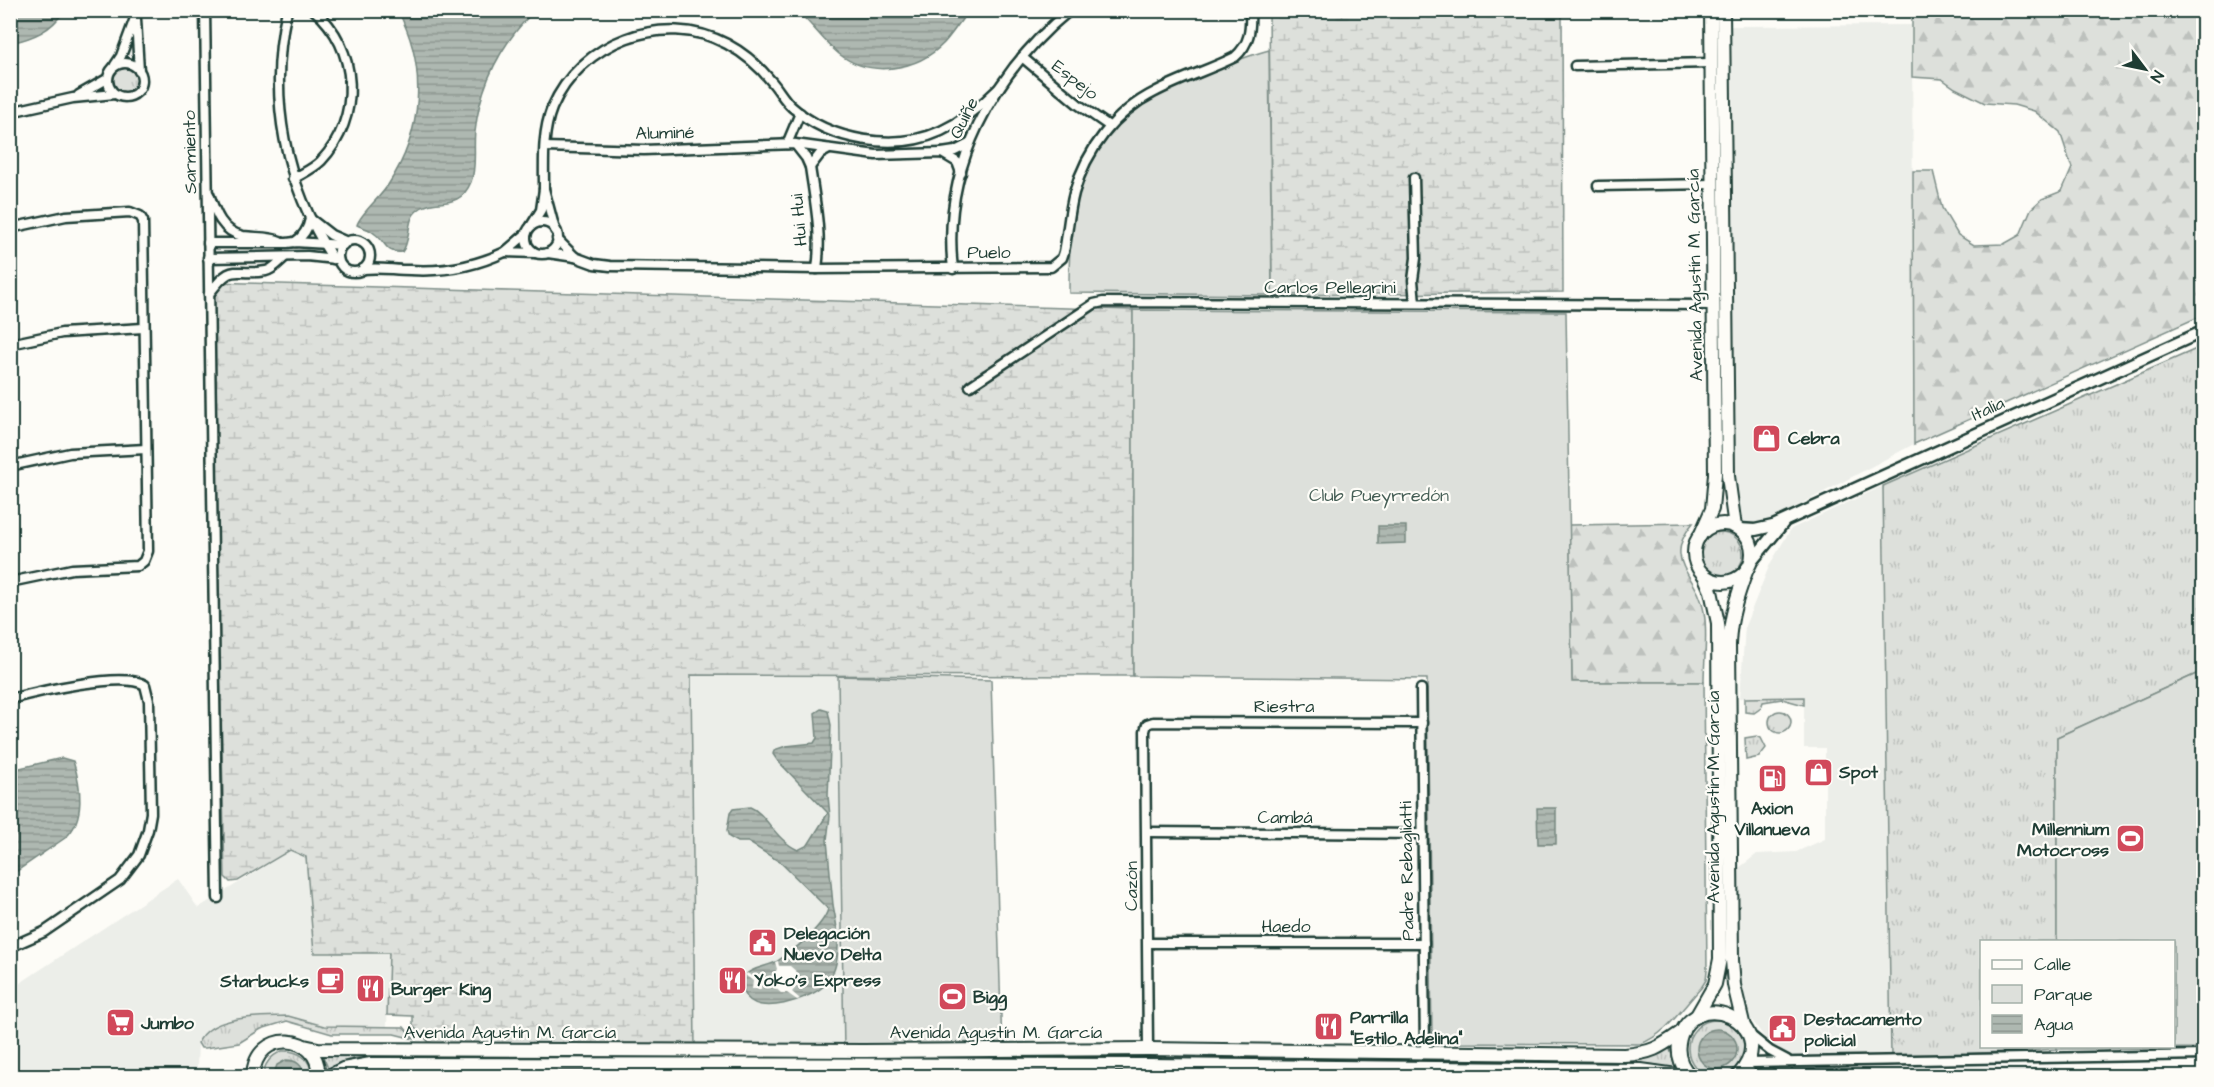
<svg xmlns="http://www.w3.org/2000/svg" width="2214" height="1087" viewBox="0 0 2214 1087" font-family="'Architects Daughter',sans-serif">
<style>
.built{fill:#eceee9}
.grass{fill:url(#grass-tufts);stroke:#7e8e88;stroke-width:1.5}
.forest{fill:url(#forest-firs);stroke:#7e8e88;stroke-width:1.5}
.wetland{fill:url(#wetland-marsh);stroke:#7e8e88;stroke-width:1.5}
.green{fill:#dde0db;stroke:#7e8e88;stroke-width:1.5}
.water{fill:url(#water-rules);stroke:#75877f;stroke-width:1.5}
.pier{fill:#fdfcf7}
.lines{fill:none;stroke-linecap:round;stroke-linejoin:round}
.minor-casing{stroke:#1f3d34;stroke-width:13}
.tertiary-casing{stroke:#1f3d34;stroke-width:15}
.secondary-casing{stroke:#1f3d34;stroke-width:16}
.minor{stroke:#fdfcf7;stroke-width:8}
.tertiary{stroke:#fdfcf7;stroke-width:10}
.secondary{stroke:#fdfcf7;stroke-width:12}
.labels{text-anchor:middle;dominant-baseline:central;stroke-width:4.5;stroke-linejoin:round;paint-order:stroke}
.street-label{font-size:18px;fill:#1f3d34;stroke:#fdfcf7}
.poi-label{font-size:18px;font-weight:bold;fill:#1f3d34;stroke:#fdfcf7;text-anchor:start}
.park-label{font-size:18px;fill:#455e55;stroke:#fdfcf7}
</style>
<defs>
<pattern id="grass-tufts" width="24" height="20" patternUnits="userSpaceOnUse" patternTransform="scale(1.5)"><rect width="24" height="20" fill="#dde0db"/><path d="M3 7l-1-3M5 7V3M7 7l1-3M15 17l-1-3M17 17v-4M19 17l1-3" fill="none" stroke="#bdc1bd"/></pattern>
<pattern id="forest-firs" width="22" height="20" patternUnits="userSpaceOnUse" patternTransform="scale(1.5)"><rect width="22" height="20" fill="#dde0db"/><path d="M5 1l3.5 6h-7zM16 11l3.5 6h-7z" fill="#bdc1bd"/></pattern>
<pattern id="wetland-marsh" width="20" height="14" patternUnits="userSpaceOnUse" patternTransform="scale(1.5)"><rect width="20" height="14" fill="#dde0db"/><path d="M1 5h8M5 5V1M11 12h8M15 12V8" fill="none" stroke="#bdc1bd"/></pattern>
<pattern id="water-rules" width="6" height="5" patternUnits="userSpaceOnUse" patternTransform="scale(1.5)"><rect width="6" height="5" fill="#aeb8b1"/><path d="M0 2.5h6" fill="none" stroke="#8d9791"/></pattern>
</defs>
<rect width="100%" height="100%" fill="#fdfcf7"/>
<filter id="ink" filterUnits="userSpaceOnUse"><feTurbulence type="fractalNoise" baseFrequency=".0167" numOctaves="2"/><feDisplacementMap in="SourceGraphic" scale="12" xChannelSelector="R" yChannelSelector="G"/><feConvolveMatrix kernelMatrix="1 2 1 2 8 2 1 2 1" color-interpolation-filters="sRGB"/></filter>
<g filter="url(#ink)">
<g class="built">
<polygon points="1912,25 1914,444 1760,526 1746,524 1736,516 1733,507 1731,26"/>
<polygon points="1883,486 1891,1058 1798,1057 1780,1052 1768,1042 1748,1015 1742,999 1737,968 1737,872 1739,868 1757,854 1796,852 1825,839 1825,748 1804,748 1804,697 1740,698 1745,626 1770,564 1791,529"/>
<polygon points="691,675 838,676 844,1051 695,1051"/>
<polygon points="291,850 306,857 314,953 389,953 387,1027 324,1026 288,1016 232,1019 226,1020 217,1026 201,1037 198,1043 197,1067 210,1067 210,1076 11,1076 11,989 178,879 198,908"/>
<polygon points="1764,1066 2056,1067 2056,1076 1758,1076"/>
</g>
<g class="grass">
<circle cx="125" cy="79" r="13"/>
<polygon points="2201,347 2203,671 2057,737 2057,941 1982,942 1982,1046 2057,1046 2057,1049 1891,1058 1883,486"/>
<circle cx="1721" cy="554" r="22"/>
<polygon points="1804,697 1804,705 1782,699 1763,702 1761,708 1754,713 1745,712 1745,698"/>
<circle cx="1780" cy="722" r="11"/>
<polygon points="1757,736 1761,738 1766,748 1759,757 1746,760 1745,738"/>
<path d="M288 1016 324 1026 404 1027 414 1039 394 1034H332L287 1021 261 1029 239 1043 205 1048H201L198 1043C211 1014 261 1017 288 1016Z"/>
<circle cx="1716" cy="1048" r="28"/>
<polygon points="1669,1047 1679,1073 1657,1065 1638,1063 362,1057 348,1060 328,1068 322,1054 1089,1056 1636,1061 1651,1057"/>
<path d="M282 1051C299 1050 311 1059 312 1076H263C264 1064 270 1056 282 1051Z"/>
</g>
<g class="forest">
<polygon points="1912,11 2204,11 2203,315 1914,444 1913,171 1933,171 1942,208 1958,235 1974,245 2004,244 2020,235 2031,209 2042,199 2062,191 2072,168 2060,132 2034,111 2014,105 1985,103 1955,88 1942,79 1912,77"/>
<path d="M1693 523C1660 563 1699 574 1704 612 1708 634 1704 659 1704 682H1572L1569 525Z"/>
</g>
<g class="wetland">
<polygon points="1269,11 1562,11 1563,292 1272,295"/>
<polygon points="211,282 1133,310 1133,676 691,675 695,1051 440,1044 429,1042 413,1026 413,1016 387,1015 389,953 314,953 306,857 290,850 238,881 230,882 225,877"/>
</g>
<g class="green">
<path d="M1269 50 1272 295 1069 293C1069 228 1071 174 1118 125 1128 114 1140 104 1154 96 1164 91 1176 86 1187 81 1214 69 1240 58 1269 50Z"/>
<path d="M1133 310 1566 312 1572 682H1704L1707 970 1706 980 1701 988C1683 1007 1666 1035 1640 1044L1440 1043 1432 1035 1427 679 1133 676Z"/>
<polygon points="2203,671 2203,1048 2057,1049 2057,1046 2174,1046 2174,942 2057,941 2057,737"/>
<polygon points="838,676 991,680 1002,1050 844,1051"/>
<polygon points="547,1074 547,1076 354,1076 357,1075"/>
</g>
<g class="water">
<path d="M10 11 11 10 64 11C51 31 33 38 11 43Z"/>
<path d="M398 11H534C501 44 480 85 475 132 473 147 477 167 471 182 458 213 435 196 418 210 405 220 412 240 402 252 386 254 386 242 375 234 370 229 363 228 357 225 360 214 381 197 388 185 423 132 428 67 398 11Z"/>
<path d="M797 11H969C960 21 953 33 944 43 917 71 870 78 839 54 823 41 812 24 797 11Z"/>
<polygon points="1378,526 1406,526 1406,543 1378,544"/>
<path d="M821 709 828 711 831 725 828 796 830 816 827 840 833 905C838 929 844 965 825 985 811 999 756 1018 745 994 742 989 744 981 745 975 755 966 769 967 779 960 794 951 824 925 828 909L780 862 748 842H738L729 837 727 831 730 813 733 809 750 807C766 813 775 840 798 850L808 845 828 813 777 760 773 754 774 750 786 746 814 743 817 738 815 713Z"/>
<path d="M62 758 73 761C81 785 86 820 65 838L11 875V770Z"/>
<polygon points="1537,808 1556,808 1556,844 1538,844"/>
<circle cx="1717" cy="1049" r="20"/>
<path d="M286 1060C297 1060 303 1066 304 1076H273L277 1065Z"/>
</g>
<polygon class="pier" points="778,961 779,966 790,966 798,973 799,984 792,992 800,999 797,1000 787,993 781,993 772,985 772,982 762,981 761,989 752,989 753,981 745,975 747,973 753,977 772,978 777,969 775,962"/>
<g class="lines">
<defs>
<g id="minor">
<polyline points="205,10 218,898"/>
<path d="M287 10C267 98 285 184 333 259"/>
<polyline points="136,19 139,71"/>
<polyline points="1022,57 1079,105 1109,126"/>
<circle cx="125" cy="80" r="17"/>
<polyline points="115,65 121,56 138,10"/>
<polyline points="1575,66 1711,63"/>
<polyline points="79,95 107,79"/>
<polyline points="10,112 73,98 115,94"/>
<polyline points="787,144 800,113"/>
<polyline points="795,144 806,158 810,167 820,154 829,149"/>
<polyline points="545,147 644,150 795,144 876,155 942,153 957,162 961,173"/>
<polyline points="942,153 955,151 969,144"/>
<path d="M810 167C815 202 822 234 817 269"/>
<polyline points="1414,178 1416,258 1413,280 1415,303"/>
<path d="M293 179C303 173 313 169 321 161 362 118 359 48 314 10"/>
<polyline points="1598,186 1712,184"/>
<path d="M544 189C544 162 542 133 552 108 580 42 663 10 727 44 744 53 760 67 772 82 779 90 784 100 792 107 830 141 895 152 941 131 964 120 981 106 999 88"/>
<path d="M209 194C215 212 222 232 243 236 256 238 268 236 280 241"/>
<polyline points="313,221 331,235 347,242"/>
<circle cx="542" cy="238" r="16"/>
<polyline points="531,226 541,210 544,189 555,230"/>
<polyline points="10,228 66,216 130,212 140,216 143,221 148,551 144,561 138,566 72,569 10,582"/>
<polyline points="526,234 505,252 535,253"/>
<circle cx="354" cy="256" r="16"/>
<path d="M295 242C304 236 308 229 310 219"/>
<polyline points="208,243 287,243 295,242 343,245"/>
<polyline points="548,253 575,257 557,239"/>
<path d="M575 257 594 264 610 266 817 269 1051 267 1062 258 1064 252C1068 232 1069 212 1074 193 1086 150 1115 112 1155 92 1181 78 1209 70 1235 57 1250 44 1251 29 1250 10"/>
<polyline points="208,258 307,256 335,259"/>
<path d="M363 269C381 267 393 270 410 270 442 272 476 266 505 252"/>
<path d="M953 269C941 168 993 73 1070 10"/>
<path d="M209 294C234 260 233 277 266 271 273 270 280 261 285 257"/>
<polyline points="10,344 62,333 143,328"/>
<polyline points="970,386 1094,304 1103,302 1713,305"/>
<polyline points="10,466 70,453 146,449"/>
<polyline points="1421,689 1425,1052"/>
<path d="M10 699C37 692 123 671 145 685L149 701 151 813 148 830 139 855 120 880 44 932 10 947"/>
<polyline points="1147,832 1423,834"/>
<polyline points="1148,943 1424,943"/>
<polyline points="1749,1034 1770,1051 1787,1060"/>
<polyline points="1148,1049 1145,731 1147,724 1153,722 1422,723"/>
<polyline points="1748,1063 2204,1055"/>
</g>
<g id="tertiary">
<polyline points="1739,529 1755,530 1773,526 2204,331"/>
<polyline points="1751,562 1783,523"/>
<polyline points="1746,1067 1752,1076"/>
</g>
<g id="secondary">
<polyline points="1723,10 1728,476 1735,527"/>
<circle cx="1723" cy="553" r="29"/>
<polyline points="1700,536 1712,509 1715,474 1711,10"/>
<polyline points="1696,1017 1715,984 1720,959 1718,623 1711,591 1704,575"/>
<path d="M1744 1027 1734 985 1732 960 1729 644C1730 616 1738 594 1747 569"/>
<path d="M304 1046 318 1049 863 1051 1148 1049 1624 1055C1653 1053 1660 1047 1683 1031"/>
<path d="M253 1076C255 1027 322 1033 318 1076"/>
<polyline points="329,1076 343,1069 371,1064 1148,1065 1641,1070 1684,1076"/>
<path d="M1691 1076C1682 1068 1677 1056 1679 1043 1688 983 1786 1021 1738 1076"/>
</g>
</defs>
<use href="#minor" class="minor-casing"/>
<use href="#tertiary" class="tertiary-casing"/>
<use href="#secondary" class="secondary-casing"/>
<use href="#minor" class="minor"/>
<use href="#tertiary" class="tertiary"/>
<use href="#secondary" class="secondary"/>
</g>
</g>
<defs>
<symbol id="shop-square" viewBox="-11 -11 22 22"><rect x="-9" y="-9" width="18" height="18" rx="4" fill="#d1495b" stroke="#fdfcf7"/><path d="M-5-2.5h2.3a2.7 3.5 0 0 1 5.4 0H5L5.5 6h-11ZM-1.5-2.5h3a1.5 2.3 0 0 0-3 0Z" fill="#fff"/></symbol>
<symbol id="fuel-square" viewBox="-11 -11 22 22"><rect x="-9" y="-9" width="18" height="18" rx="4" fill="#d1495b" stroke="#fdfcf7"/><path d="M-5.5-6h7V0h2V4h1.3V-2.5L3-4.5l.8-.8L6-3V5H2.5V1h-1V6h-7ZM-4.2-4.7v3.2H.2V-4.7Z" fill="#fff"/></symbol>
<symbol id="stadium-square" viewBox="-11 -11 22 22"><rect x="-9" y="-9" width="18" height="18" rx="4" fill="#d1495b" stroke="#fdfcf7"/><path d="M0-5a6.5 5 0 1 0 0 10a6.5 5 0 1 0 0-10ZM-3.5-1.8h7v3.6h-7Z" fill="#fff"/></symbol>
<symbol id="civic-square" viewBox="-11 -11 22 22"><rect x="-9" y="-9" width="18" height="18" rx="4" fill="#d1495b" stroke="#fdfcf7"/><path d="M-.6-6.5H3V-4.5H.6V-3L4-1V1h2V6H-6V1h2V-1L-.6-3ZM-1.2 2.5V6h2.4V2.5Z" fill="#fff"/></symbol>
<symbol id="restaurant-square" viewBox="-11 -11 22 22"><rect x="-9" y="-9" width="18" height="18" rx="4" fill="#d1495b" stroke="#fdfcf7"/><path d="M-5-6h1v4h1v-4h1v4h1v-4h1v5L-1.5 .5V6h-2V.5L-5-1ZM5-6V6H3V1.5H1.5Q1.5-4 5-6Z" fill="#fff"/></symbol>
<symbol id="cafe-square" viewBox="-11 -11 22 22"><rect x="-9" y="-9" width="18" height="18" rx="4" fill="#d1495b" stroke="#fdfcf7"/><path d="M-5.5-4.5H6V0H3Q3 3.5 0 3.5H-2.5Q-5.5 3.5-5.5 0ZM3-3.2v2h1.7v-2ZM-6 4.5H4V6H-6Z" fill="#fff"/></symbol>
<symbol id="supermarket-square" viewBox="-11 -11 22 22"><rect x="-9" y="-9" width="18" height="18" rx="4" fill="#d1495b" stroke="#fdfcf7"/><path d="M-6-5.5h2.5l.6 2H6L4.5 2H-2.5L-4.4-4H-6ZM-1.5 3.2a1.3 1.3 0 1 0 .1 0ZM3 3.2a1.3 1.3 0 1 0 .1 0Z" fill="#fff"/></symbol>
</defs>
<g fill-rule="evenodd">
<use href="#shop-square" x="1750" y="422" width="33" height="33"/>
<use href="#shop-square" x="1802" y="756" width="33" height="33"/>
<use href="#fuel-square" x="1756" y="762" width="33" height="33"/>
<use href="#stadium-square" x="2114" y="822" width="33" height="33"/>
<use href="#civic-square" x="746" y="926" width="33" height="33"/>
<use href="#restaurant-square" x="716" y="964" width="33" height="33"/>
<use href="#cafe-square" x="314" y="964" width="33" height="33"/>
<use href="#restaurant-square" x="354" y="972" width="33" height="33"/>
<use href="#stadium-square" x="936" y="980" width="33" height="33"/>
<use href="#supermarket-square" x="104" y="1006" width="33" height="33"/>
<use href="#restaurant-square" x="1312" y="1010" width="33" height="33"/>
<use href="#civic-square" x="1766" y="1012" width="33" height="33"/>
</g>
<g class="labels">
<g class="street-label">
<text transform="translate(1075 80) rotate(38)">Espejo</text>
<text transform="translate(964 118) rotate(-64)">Quiñe</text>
<text transform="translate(665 133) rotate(-1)">Aluminé</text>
<text transform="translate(190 152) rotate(-91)">Sarmiento</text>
<text transform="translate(799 220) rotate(-95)">Hui Hui</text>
<text x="989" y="252">Puelo</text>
<text transform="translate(1695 275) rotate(-91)">Avenida Agustín M. García</text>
<text x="1330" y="287">Carlos Pellegrini</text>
<text transform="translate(1988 409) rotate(-24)">Italia</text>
<text x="1284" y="706">Riestra</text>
<text transform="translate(1713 797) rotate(-90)">Avenida Agustín M. García</text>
<text x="1285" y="817">Cambá</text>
<text transform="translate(1407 871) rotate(-91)">Padre Rebagliatti</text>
<text transform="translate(1131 886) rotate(-90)">Cazón</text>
<text x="1286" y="926">Haedo</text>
<text x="510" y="1032">Avenida Agustín M. García</text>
<text x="996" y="1032">Avenida Agustín M. García</text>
</g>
<g class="poi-label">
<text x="1788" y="438">Cebra</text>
<text x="1839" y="772">Spot</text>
<text x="1772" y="808" text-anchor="middle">Axion<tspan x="1772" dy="21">Villanueva</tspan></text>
<text x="2109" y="829" text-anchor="end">Millennium<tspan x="2109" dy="21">Motocross</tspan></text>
<text x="784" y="933">Delegación<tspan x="784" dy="21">Nuevo Delta</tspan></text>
<text x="754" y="980">Yoko's Express</text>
<text x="309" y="981" text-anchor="end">Starbucks</text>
<text x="391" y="989">Burger King</text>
<text x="973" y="997">Bigg</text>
<text x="1350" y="1017">Parrilla<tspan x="1350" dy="21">"Estilo Adelina"</tspan></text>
<text x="1804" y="1019">Destacamento<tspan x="1804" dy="21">policial</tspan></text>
<text x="141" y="1023">Jumbo</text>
</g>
<g class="park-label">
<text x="1379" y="495">Club Pueyrredón</text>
</g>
</g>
<rect width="2214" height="1087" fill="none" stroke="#fdfcf7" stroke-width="36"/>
<rect x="18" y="18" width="2178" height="1051" fill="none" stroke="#1f3d34" stroke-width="2" filter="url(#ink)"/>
<rect x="1980" y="940" width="195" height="108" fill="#fdfcf7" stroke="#a4b0a9" stroke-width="1.5"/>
<rect x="1992" y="960" width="30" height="9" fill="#fdfcf7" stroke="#a4b0a9" stroke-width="1.5"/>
<text x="2034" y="970" font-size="18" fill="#1f3d34">Calle</text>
<rect x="1992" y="985" width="30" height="18" fill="#dde0db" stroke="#a4b0a9" stroke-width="1.5"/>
<text x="2034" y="1000" font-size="18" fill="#1f3d34">Parque</text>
<rect x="1992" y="1015" width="30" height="18" fill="url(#water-rules)" stroke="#a4b0a9" stroke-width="1.5"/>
<text x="2034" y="1030" font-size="18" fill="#1f3d34">Agua</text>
<g transform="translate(2145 69) rotate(122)" stroke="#fdfcf7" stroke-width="4.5" paint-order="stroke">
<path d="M0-4.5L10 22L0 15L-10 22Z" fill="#1f3d34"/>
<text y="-9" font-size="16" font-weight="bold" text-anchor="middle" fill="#1f3d34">N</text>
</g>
</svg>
